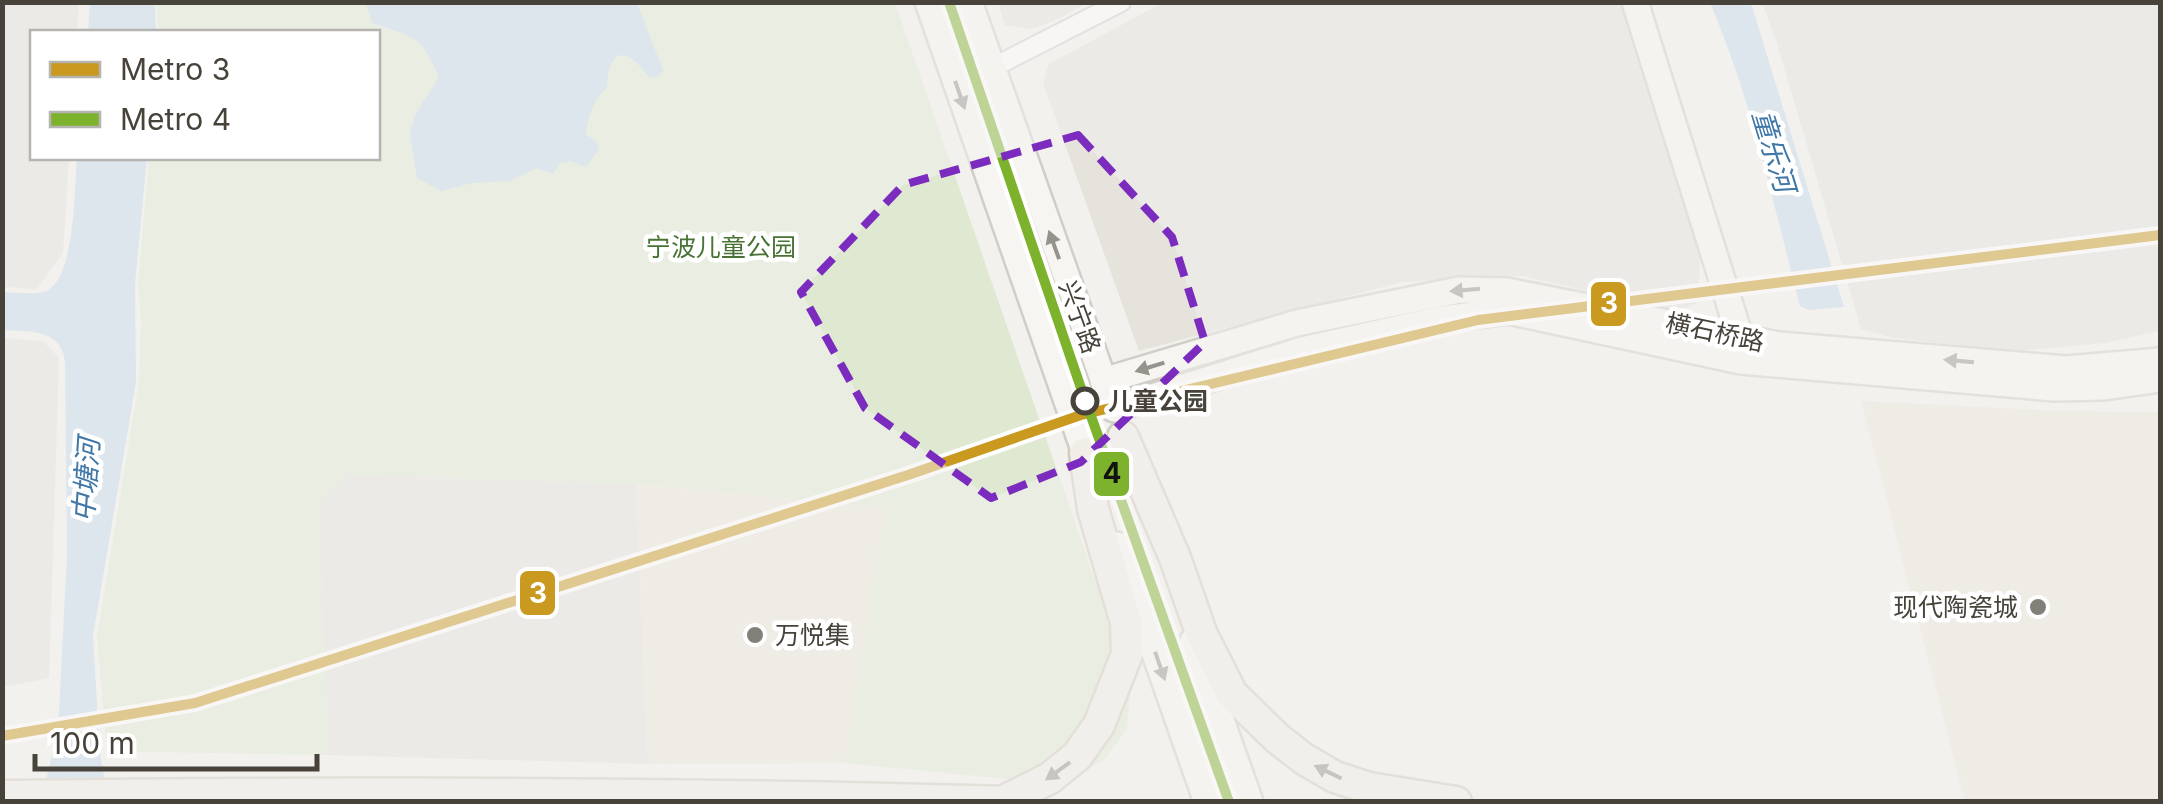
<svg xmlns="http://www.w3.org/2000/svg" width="2163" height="804" viewBox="0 0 2163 804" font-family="Inter,'Noto Sans SC',sans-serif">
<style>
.residential{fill:#e5e3dc}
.commercial{fill:#ece6dc}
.green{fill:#dfe9d1}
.water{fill:#c4d9ea}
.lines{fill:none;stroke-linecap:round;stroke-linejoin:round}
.street-casing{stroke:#d0cfcb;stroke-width:22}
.secondary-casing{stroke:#d0cec6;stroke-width:30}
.primary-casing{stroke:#d2ccbe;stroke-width:35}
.street{stroke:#fdfdfc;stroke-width:18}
.secondary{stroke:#f7f5f1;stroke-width:25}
.primary{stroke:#f0eee6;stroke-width:30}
.metro-1-casing{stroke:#fff;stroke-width:18}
.metro-2-casing{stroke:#fff;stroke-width:18}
.metro-1{stroke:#c99920;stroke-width:10}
.metro-2{stroke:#7db22c;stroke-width:10}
.oneway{fill:#96938c}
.oneway2{fill:#939087}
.marked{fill:none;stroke:#7b2cbf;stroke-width:8;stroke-dasharray:20 12;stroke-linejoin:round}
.stop-dot{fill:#fff;stroke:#47433a;stroke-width:5}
.poi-dot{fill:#838079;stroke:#fff;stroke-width:4}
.labels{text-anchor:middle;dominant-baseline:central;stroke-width:9;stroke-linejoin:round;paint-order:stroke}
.park-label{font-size:25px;fill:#497334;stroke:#fff}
.street-label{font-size:25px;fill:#47433a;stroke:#fff}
.stop-label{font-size:25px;font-weight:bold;fill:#47433a;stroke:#fff;text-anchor:start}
.poi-label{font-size:25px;fill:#47433a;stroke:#fff;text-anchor:end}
.water-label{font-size:28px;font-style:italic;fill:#3f77a7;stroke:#fff}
.line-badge{stroke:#fff;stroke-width:4}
.badge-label{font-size:28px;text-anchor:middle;font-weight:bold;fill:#fff}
.pale-badge-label{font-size:28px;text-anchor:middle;font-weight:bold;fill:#111}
</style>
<rect width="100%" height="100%" fill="#f2f1ee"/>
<g class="residential">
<polygon points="2,3 79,3 77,32 32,32 32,158 69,158 63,253 37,289 3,287"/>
<polygon points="998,3 998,2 1087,3 1058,19 1031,29 1005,25"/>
<polygon points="1162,3 1623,3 1701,255 1697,303 1676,312 1523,276 1402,282 1139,351 1043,83 1049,64"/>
<polygon points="1762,3 2160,3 2160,331 2105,343 2017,351 1893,338 1861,329 1776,40"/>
<polygon points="2,338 43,341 59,358 49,678 3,687"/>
<polygon points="348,475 636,484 648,764 327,755 319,506"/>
</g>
<g class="commercial">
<polygon points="1861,401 2059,411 2160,412 2160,801 1965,801"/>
<polygon points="636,484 886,508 845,763 648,764"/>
</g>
<polygon class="green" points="157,3 895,3 1113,632 1130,693 1127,729 1105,759 1074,776 1029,781 845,763 885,508 636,484 348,475 319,506 327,755 107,751 97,637 139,382 141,321 138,284 149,158 378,158 378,32 158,32"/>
<g class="water">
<polygon points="90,3 155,3 156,32 88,32"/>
<path d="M366 3H637L663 70 660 75C658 76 655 78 652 77 646 76 644 70 640 66 615 40 607 66 607 88 594 98 587 118 586 134L596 141 599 149 586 167 570 161 560 163 553 174 537 168 509 181 472 183 441 191 417 178 410 134 415 115 439 77C420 33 414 38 372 23Z"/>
<path d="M1710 3H1751L1844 307 1809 310 1800 306C1773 203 1752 100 1710 3Z"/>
<path d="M77 158H147L135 284 136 382 93 636 100 753 108 801H41L58 730 67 556 65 361C60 328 30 332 3 330L2 292C15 292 31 295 43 292 76 285 74 186 77 158Z"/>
</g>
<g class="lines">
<defs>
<polyline id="street" points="992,68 1121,2"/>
<g id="secondary">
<polyline points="928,2 1091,470"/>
<polyline points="969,2 1109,396"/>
<polyline points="1635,2 1740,337"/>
<polyline points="1103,381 1297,323 1459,290 1507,291 1779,345 2066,369 2160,361"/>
<polyline points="1114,409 1302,350 1442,319 1508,311 1741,361 2054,388 2104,387 2160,379"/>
<polyline points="1117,545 1207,802"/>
<polyline points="1193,641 1250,802"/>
</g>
<g id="primary">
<polyline points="1123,437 1175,558 1202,635 1232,694 1277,738 1304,759 1335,777 1369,788 1456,802"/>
<path d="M2 796C338 792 674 792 1009 802"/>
<polyline points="1004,801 1050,778 1077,756 1099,725 1127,654 1126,622 1093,509 1085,453"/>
</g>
</defs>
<use href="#street" class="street-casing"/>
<use href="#secondary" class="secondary-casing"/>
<use href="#primary" class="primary-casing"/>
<use href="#street" class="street"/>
<use href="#secondary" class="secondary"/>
<use href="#primary" class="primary"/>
<defs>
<polyline id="metro-1" points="2,736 195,703 908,475 1081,415 1478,320 2160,235"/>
<polyline id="metro-2" points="949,2 1082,391 1229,802"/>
</defs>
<use href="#metro-1" class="metro-1-casing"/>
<use href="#metro-2" class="metro-2-casing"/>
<use href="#metro-1" class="metro-1"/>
<use href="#metro-2" class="metro-2"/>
</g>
<defs><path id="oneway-solid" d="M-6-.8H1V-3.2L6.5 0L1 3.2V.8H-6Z" transform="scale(2.5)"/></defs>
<g class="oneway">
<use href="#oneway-solid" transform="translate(960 95) rotate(71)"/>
<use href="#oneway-solid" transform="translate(1054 245) rotate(-110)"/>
<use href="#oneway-solid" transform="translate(1465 290) rotate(175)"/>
<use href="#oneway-solid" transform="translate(1959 361) rotate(-175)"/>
<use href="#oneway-solid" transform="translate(1150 367) rotate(163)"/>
<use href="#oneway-solid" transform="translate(1160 666) rotate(71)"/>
</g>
<g class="oneway2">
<use href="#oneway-solid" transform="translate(1058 771) rotate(144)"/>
<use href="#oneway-solid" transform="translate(1328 772) rotate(-154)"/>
</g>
<path d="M0 0H2163V804H0ZM1078 135 1172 237 1205 342 1081 462 991 498 865 408 801 292 903 185Z" fill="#f2f1ee" fill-opacity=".55" fill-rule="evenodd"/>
<path class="marked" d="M1078 135 1172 237 1205 342 1081 462 991 498 865 408 801 292 903 185Z"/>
<circle class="stop-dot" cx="1085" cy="401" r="12"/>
<g class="poi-dot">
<circle cx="2038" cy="607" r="10"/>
<circle cx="755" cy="635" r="10"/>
</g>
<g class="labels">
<g class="park-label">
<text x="721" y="247">宁波儿童公园</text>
</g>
<g class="street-label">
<text transform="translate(1080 317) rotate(70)">兴宁路</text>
<text transform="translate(1715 332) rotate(12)">横石桥路</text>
</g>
<g class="stop-label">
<text x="1108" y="401">儿童公园</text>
</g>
<g class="poi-label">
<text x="2018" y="607">现代陶瓷城</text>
<text x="775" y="635" text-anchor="start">万悦集</text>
</g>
<g class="water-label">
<text transform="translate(1774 151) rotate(73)">童乐河</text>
<text transform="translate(86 480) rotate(-86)">中塘河</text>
</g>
</g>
<g class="line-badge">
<rect x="1589" y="280" width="39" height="48" rx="10" fill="#c99920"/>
<rect x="1092" y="450" width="39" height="48" rx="10" fill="#7db22c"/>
<rect x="518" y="569" width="39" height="48" rx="10" fill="#c99920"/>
</g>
<g class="badge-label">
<text x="1609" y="313">3</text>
<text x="538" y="603">3</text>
</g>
<g class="pale-badge-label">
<text x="1112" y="483">4</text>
</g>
<rect width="2163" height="804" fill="none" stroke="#47433a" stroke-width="10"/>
<rect x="30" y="30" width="350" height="130" fill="#ffffff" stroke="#b5b4b0" stroke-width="2.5"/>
<rect x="50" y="62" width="50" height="15" fill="#c99920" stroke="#b5b4b0" stroke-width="2.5"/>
<text x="120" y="80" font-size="30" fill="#47433a">Metro 3</text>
<rect x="50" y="112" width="50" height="15" fill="#7db22c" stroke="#b5b4b0" stroke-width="2.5"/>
<text x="120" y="130" font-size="30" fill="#47433a">Metro 4</text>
<path d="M35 754v15h282v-15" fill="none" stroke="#47433a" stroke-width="5"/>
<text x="50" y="754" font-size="30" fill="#47433a" stroke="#ffffff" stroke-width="8" paint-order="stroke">100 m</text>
</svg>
